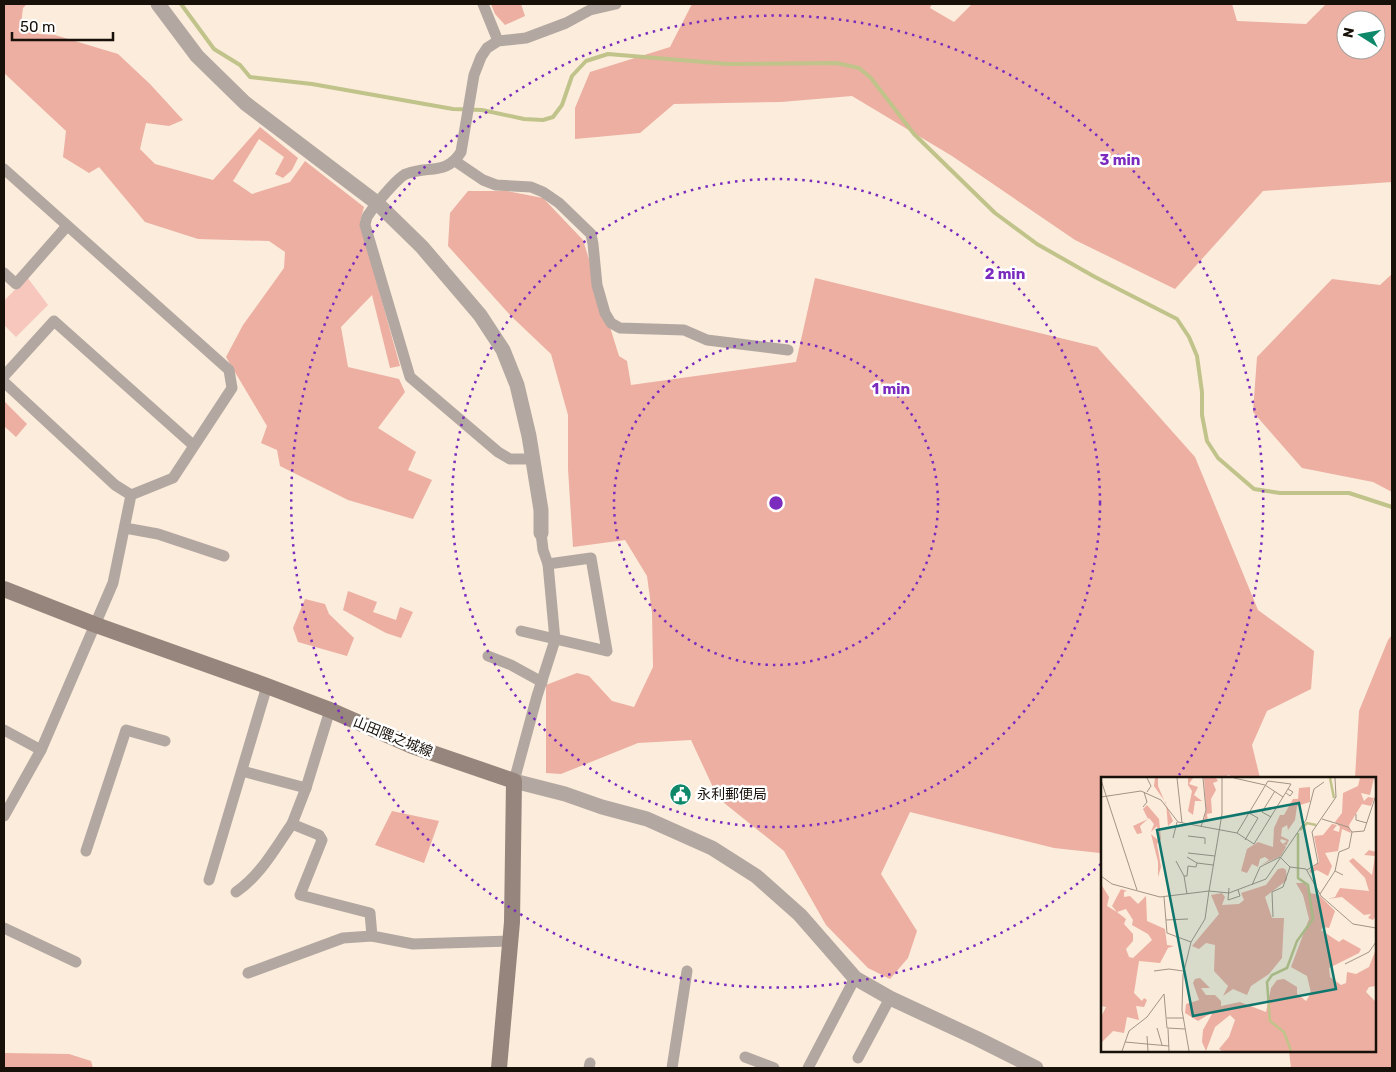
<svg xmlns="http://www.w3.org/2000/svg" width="1396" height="1072" viewBox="0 0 1396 1072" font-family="Rubik,'Noto Sans JP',sans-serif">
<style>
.green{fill:#f7c6bc}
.forest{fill:#ecafa2;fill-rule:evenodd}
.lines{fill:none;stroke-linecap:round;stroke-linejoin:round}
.stream{stroke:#c0c38a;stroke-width:4}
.minor{stroke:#b3a8a1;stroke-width:11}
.tertiary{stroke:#b3a8a1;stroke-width:15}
.secondary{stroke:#95857c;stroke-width:16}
.ring{fill:none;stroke:#7b2cbf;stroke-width:2.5;stroke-dasharray:2.5 5}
.labels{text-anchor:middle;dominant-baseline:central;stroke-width:5;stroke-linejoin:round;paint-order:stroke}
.street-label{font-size:14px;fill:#18110a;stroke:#fff}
.poi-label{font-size:14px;fill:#18110a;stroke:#fff;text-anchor:start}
.inset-river{fill:none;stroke:#c0c38a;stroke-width:2.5}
.inset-road{fill:none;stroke:#a19487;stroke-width:1}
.view{fill:#0f766e;fill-opacity:0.15;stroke:#0f766e;stroke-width:2.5}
.inset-edge{fill:none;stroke:#18110a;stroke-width:2.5}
.centre{fill:#7b2cbf;stroke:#fff;stroke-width:2.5}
.ring-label{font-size:15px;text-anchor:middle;font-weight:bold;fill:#7b2cbf;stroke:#fff;stroke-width:5;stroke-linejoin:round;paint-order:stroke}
</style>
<rect width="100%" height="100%" fill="#fcecdb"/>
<polygon class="green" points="27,277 48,305 16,337 4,325 4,301"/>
<g class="forest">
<polygon points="4,4 27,4 23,8 21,24 39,34 55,35 118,54 150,84 183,120 169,126 146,123 140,149 155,164 213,180 260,127 298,158 292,170 283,178 275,174 284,157 259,139 233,181 252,194 290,182 305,161 364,207 360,222 400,366 390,368 372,295 341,327 348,367 399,379 405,392 378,428 416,452 408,470 432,480 413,519 348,500 280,466 277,450 261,443 267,426 226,357 243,325 284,268 285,252 269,241 198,239 145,222 99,167 89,173 63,157 66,131 4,73"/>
<polygon points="491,4 521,4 525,16 505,25 495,14"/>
<path d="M692 4H932L930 8 954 22 972 4H1232L1237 21 1306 24 1326 4H1392V182L1263 191 1175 289 1075 240 952 156 852 96 781 102 674 104 640 133 575 139V108L590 72 670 47ZM1346 20H1376V50H1346Z"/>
<polygon points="468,191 507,191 543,198 583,240 619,356 627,361 631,385 796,362 815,278 1097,347 1195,457 1258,610 1314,651 1311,689 1267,711 1252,745 1260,778 1232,778 1229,775 1222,778 1102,778 1102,851 1100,853 1054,848 910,812 881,874 917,931 908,958 890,979 868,968 826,925 784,851 718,798 691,740 638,743 561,774 546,773 546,685 577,673 589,676 612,701 634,707 653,667 652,613 647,576 625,540 573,547 568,469 568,415 551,354 511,316 448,246 450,213"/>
<polygon points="1392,274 1392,492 1373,482 1302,468 1253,412 1257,357 1332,279 1380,285"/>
<polygon points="4,401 27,424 16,437 4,426"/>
<polygon points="348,591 377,602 373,612 396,620 400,607 413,612 401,638 386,633 343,610"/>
<polygon points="305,599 325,604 329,614 354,638 347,656 298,642 293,628"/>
<polygon points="1392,635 1392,1068 1291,1068 1289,1051 1375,1051 1375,778 1355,778 1359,711 1388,640"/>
<polygon points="392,811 439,821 424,863 375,845"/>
<polygon points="4,1053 69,1054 91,1061 93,1068 4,1068"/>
</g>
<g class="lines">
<polyline class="stream" points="181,4 214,49 240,65 250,77 312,84 453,109 482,110 524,119 543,120 553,117 562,105 572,76 586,61 608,54 728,64 836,63 859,68 871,78 914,134 995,213 1037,244 1095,277 1177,319 1189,337 1197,356 1202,392 1202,415 1207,441 1218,458 1254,489 1280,493 1349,493 1392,507"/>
<g class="minor">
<polyline points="483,4 498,41"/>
<polyline points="455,161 483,180 496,185 531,187 543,192 559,203 591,234 593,244 597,285 605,313 611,323 620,328 684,330 707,340 788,350"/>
<polyline points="4,169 229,370 232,388 173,478 131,495 115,485 4,382"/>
<polyline points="4,273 16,284 67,226"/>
<polyline points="4,376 54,321 193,445"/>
<path d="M533 459H510L498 452 410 377 365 225C366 221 366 217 369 214 374 206 398 177 406 174 428 165 446 176 461 152L474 75 481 57 487 48 498 41 526 38 566 23 590 10 616 4"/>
<polyline points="125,528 158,534 224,556"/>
<polyline points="521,631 607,651 591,558 548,564"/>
<polyline points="488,656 511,665 542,682"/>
<polyline points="4,730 41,750"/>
<polyline points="242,771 306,788"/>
<polyline points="514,781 537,696 555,640 548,564 543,550 541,533"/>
<polyline points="4,816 41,750 113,583 131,495"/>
<polyline points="292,824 306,788 330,710"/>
<polyline points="86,851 126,730 165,741"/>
<polyline points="209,880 267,686"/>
<path d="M236 892C261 875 275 848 292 824L319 835 322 840 300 895 370 913 372 936 413 944 510 941"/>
<polyline points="4,928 76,962"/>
<polyline points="248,973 343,938 372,936"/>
<polyline points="745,1057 774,1068"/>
<polyline points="858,1058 890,998"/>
<polyline points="589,1068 590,1063"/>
<polyline points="672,1068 687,971"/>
<polyline points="808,1068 855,978"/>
</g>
<g class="tertiary">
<polyline points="158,4 197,56 245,103 377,203 422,247 480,315 503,350 517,385 529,436 541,510 541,533"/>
<polyline points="514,781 565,794 602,807 647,819 712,848 756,876 800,915 855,978 890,998 978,1039 1036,1068"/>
</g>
<polyline class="secondary" points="4,589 96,625 267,686 330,710 412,746 514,781 512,922 499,1068"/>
</g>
<g class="ring">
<circle cx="776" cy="503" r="162"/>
<circle cx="776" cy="503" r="324"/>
<path d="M1101 864A486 486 0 1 1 1179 775"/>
</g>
<defs>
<symbol id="civic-disc" viewBox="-11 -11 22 22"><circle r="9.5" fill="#0e8869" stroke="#fff"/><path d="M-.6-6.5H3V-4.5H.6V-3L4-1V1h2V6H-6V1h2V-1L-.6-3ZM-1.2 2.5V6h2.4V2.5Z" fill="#fff"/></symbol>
</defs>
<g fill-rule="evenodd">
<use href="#civic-disc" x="668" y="782" width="25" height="25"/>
</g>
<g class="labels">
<g class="street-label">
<text transform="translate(393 737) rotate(22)">山田隈之城線</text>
</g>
<g class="poi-label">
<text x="697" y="794">永利郵便局</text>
</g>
</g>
<g transform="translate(1101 777)">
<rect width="275" height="275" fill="#fcecdb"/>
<path d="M54 1H57V9L72 44 67 49 65 26 53 9ZM87 1H92L88 7 97 10 93 18 101 24H94L92 38 87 34 91 14 87 8ZM103 1H115L117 4 112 6 115 13 110 22 111 36 106 37 107 45 103 43 105 33ZM259 1H273L269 18 260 16 263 24 267 20 273 21 270 29 261 27 248 48 250 56 241 52 237 74 224 76 231 89 227 99 216 93 210 96 208 94 218 85 213 59 222 58 231 47 236 48 232 53 238 55 239 50 234 45 241 36 242 16 257 9ZM209 10V25L196 29 194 43 187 53 186 48 181 51 180 59 188 63 185 69 182 67 186 64 180 62 179 64 185 70 180 79 160 88 168 83 164 80 159 82 157 90 151 87 146 96 140 94 146 72 157 65 172 70 173 51 179 38H183L192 22H197L198 11ZM46 28 58 42 60 62 56 67 60 90 57 100V85L50 57 58 64 56 49 50 55 53 47 48 41 39 49 41 56 36 57 32 49 47 42 42 32ZM268 73 275 75V139L272 143 267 141 270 137 263 138 241 120 227 122 234 120 239 111 268 114 264 101 248 84 252 81 271 98 274 79 263 78ZM182 91 185 93 186 103 164 120 171 141H183L181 181 168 197 150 209 146 218 132 212 122 219 127 209 113 194 114 168 105 166 98 172 91 169 118 137 110 118 121 116 124 120 121 128 138 127 143 123 140 116 165 108 177 92ZM195 106H204L209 116 218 118 234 134 228 151 222 150 220 153 238 165 242 162 260 172 258 176 228 191 229 200 240 208 245 206 246 195 255 197 268 190 275 172V209L268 210 265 215 275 225V274H121L118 272 128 260 134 243 129 238 114 250 105 274 101 265 102 253 112 235 97 244 84 236 85 227 98 223 92 206 94 202 99 201 109 211H100L105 218H114L120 224V229L139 225 165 235 170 211 176 203 183 202 196 210V217L205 224 210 216 206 199 190 190 208 142 202 118ZM0 107 8 120 6 129 16 135 11 129 20 112 26 114 23 115V120L29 119 37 127 45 119 46 144 64 152 66 168 73 169 67 171 59 186 38 184 33 216 41 224 43 221 46 223 43 230 35 229 38 243 26 240 23 256 12 254 0 266V240L5 230 0 229ZM25 132 32 143 31 148 47 157 51 163 32 181 28 180 25 172 32 164V157L23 147 25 142 16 135Z" fill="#ecafa2" fill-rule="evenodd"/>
<path class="inset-river" d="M229 1 233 21M199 53 206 46 215 48M190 274 183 255 169 244 166 205 171 198 186 191 196 164 212 142 207 108 197 101V56"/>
<path class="inset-road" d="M76 1 81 46M133 1 164 8 182 20M0 3 36 113M167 4 190 7 153 67 136 56ZM46 15 50 9 46 1M185 16 189 19 192 15 187 12M0 20 40 14 60 23 77 45 136 56M42 30 46 25 43 15M255 37V43L266 46M170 40 161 35 174 14M221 42 247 50 251 55 263 54 275 18 274 1M100 50 105 33 102 1M87 59 104 61V67M72 61 76 45M144 63 157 41 148 36M87 76 114 79M86 80 96 86 95 90 87 89 86 99H83L86 117M75 84 83 99M96 86 112 88M206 93 217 86 211 55 235 20 234 1M234 94 238 75 248 71 251 55M0 99 11 107 59 120 108 114 121 37V1M151 108 159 90 179 80 189 90 205 92 220 119 252 147 275 151M128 111 127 123 139 119 137 113M219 117 234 94 242 98M63 120 66 156 90 165M172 140 171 115 182 110 189 90M65 143 87 142M244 187 268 175 275 165M53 194 68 192 82 194M63 217 66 251 84 252M66 241H82M56 251 61 268M67 252 68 274M46 259 47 274M24 265 68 269M21 274 28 254 46 240 63 217M88 274 81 233 82 198 90 165 104 142 108 114 128 116 165 102 205 43 213 12 223 5"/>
<path class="view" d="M198 26 235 212 92 239 56 53Z"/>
<rect width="275" height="275" class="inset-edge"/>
</g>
<circle cx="776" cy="503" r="8" class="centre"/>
<g class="ring-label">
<text x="1120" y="165">3 min</text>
<text x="1005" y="279">2 min</text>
<text x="891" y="394">1 min</text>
</g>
<rect width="1396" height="1072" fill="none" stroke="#18110a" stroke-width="10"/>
<g transform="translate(1361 35) rotate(281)"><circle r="24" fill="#ffffff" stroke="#a3a09d"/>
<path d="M0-4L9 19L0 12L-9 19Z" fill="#0e8869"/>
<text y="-8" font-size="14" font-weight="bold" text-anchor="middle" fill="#18110a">N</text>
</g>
<path d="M12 32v8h101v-8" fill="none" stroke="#18110a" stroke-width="2.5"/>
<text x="20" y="32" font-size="15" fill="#18110a" stroke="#ffffff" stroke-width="4" paint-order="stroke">50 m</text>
</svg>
